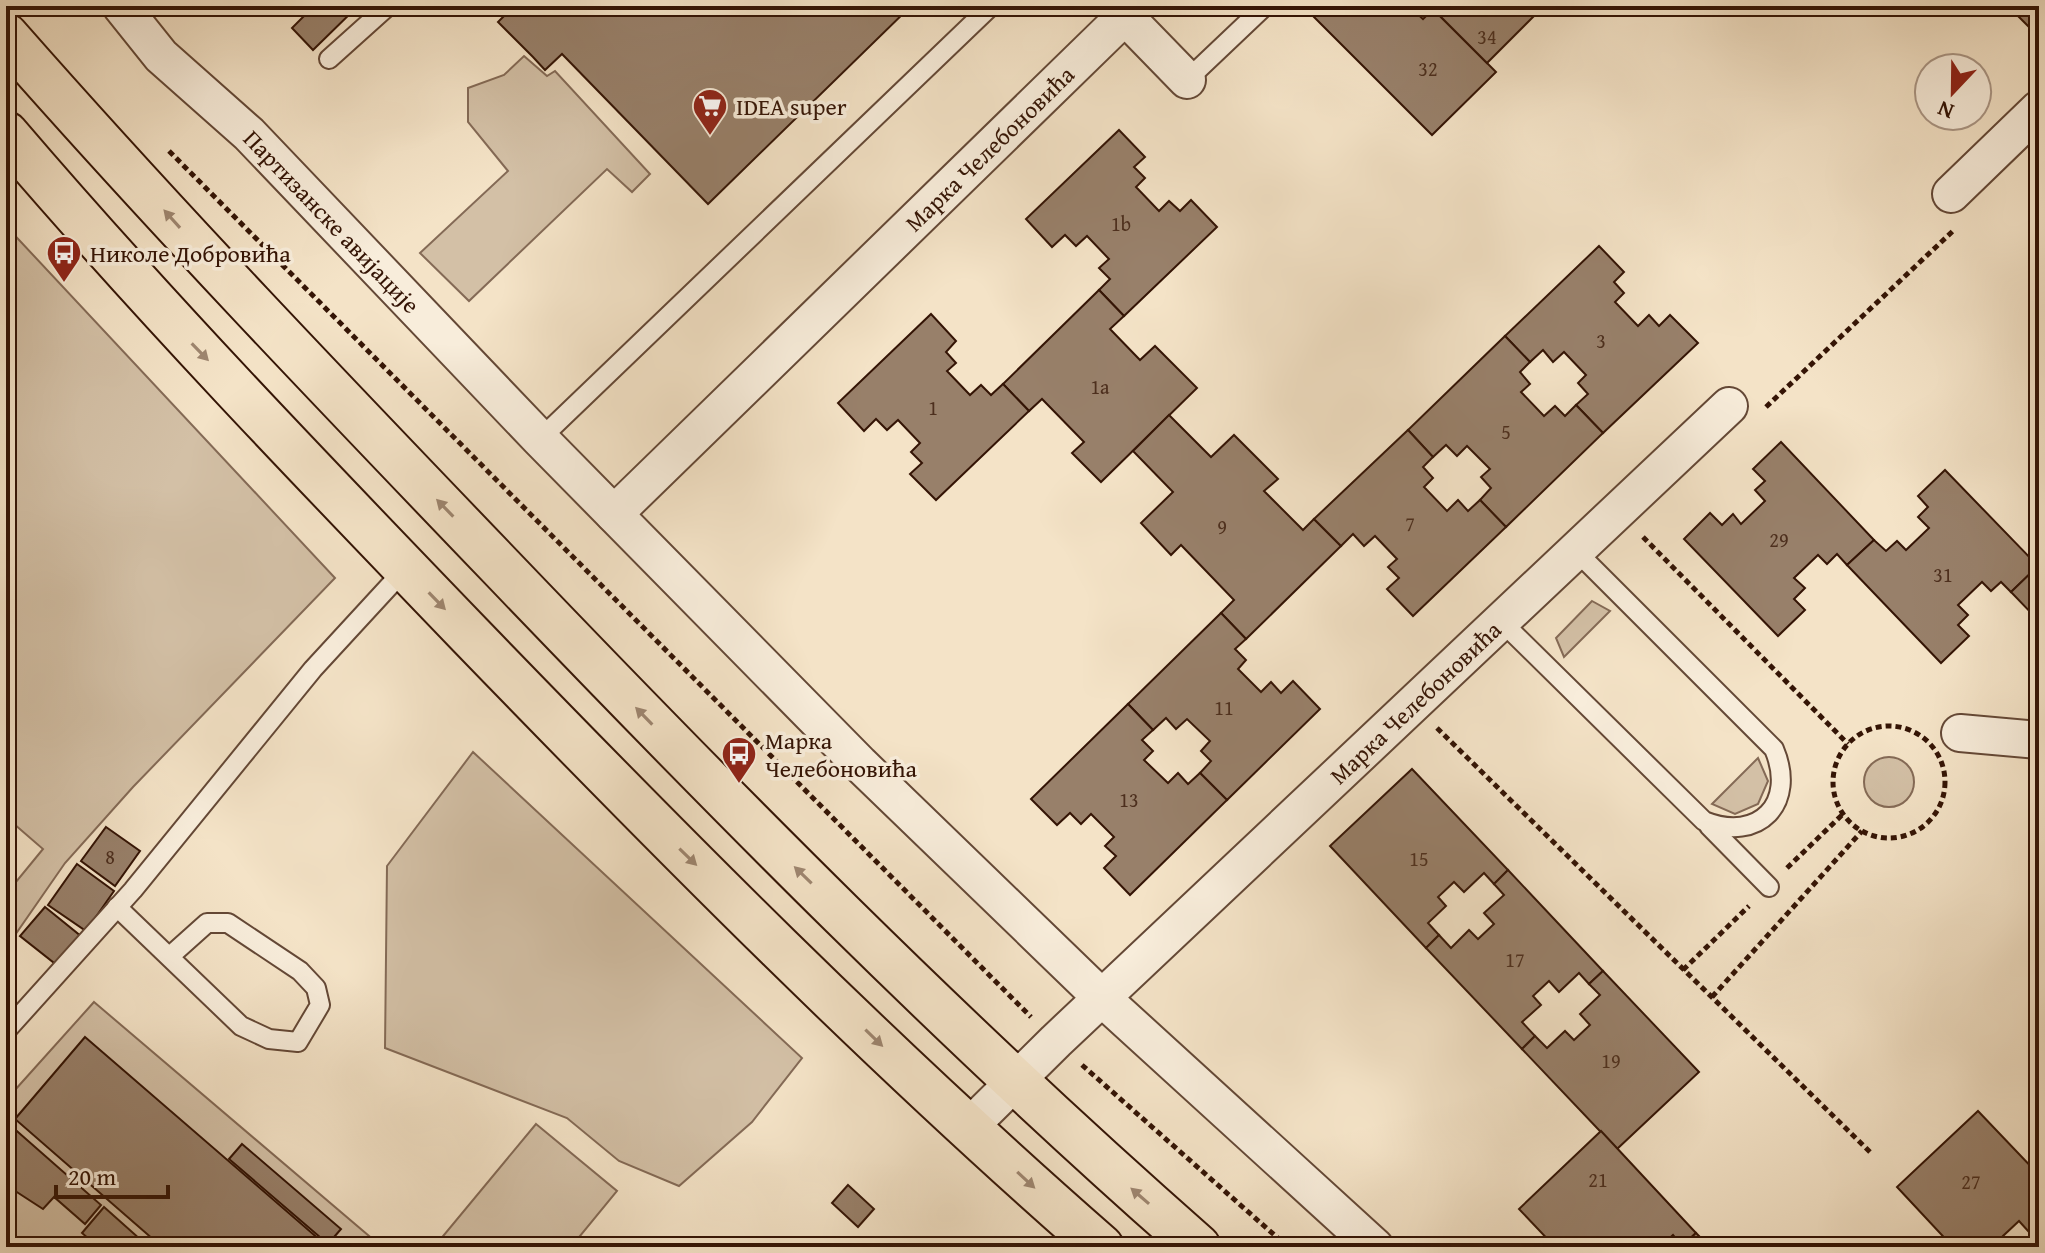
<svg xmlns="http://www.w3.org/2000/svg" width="2045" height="1253" viewBox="0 0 2045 1253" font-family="'Gentium Book Plus',serif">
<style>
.green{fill:#d3c0a6;stroke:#846a56;stroke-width:2}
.building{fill:#98806a;stroke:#341405;stroke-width:2}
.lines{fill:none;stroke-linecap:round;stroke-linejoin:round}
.lane-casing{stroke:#644836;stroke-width:22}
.street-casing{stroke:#644836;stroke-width:40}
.primary-casing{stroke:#341405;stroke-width:48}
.path{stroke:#341405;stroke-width:5;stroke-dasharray:6 4;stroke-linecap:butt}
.lane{stroke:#f8eddb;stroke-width:18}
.street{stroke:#f8eddb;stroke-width:36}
.primary{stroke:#f4e3c7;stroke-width:44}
.oneway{fill:#9e8670}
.labels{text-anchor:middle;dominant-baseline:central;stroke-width:7;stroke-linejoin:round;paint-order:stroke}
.number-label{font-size:20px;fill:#4d2f1e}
.poi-label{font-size:24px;fill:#341405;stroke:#f8eddb;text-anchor:start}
.street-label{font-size:24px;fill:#341405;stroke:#f8eddb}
</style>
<rect width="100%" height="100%" fill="#f4e3c7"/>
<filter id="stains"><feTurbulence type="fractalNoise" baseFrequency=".0025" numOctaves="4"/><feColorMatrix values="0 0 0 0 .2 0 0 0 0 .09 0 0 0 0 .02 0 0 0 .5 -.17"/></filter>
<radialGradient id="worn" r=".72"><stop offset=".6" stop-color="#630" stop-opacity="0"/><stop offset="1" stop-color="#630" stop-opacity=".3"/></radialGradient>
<g class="green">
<polygon points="524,56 547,76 555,71 650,174 632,192 607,169 469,301 420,253 508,171 468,122 468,88 504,75"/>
<polygon points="6,226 335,578 133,787 65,863 6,948 6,894 43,849 6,817"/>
<polygon points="1592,601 1610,611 1564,657 1556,638"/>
<polygon points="473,752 802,1058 752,1122 679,1186 619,1161 567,1118 385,1048 387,866"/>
<circle cx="1889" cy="782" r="25"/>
<polygon points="1758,758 1768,781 1758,804 1735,814 1712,804"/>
<polygon points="94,1002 382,1247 6,1247 6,1100"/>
<polygon points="536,1124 617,1191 571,1247 434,1247"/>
</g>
<g class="building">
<polygon points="314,6 358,6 313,50 292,28"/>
<polygon points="514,6 911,6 708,204 562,54 545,70 533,57 498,22"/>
<polygon points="1318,6 1409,6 1423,19 1433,9 1496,72 1432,135 1310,13"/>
<polygon points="1435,6 1544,6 1487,63 1433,9"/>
<polygon points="2008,6 2039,6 2039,33 2037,35"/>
<polygon points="1119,130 1145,157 1134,167 1145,178 1136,187 1159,211 1169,201 1180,211 1191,200 1217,227 1124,316 1099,290 1110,279 1099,268 1109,259 1087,236 1076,246 1065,235 1052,247 1026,219"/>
<polygon points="1599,246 1624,272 1614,282 1624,293 1615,302 1638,326 1649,315 1659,326 1670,315 1698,343 1603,433 1576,405 1588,394 1578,383 1586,375 1564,352 1553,362 1543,350 1530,362 1505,336"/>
<polygon points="1099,290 1124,316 1110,329 1140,360 1155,346 1197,388 1101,482 1072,453 1084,442 1042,399 1029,411 1003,384"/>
<polygon points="931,314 956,341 946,352 956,363 947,371 970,395 981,385 991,395 1003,384 1029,411 936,500 910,474 922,463 911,452 920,443 898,420 887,430 876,419 864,431 838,403"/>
<polygon points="1505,336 1530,362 1520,372 1530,384 1521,392 1544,416 1555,406 1565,416 1576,405 1603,433 1506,527 1480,500 1491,488 1481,477 1490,469 1467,446 1457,456 1446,445 1433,457 1408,430"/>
<polygon points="1169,415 1211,457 1234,435 1278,479 1264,491 1303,530 1314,519 1341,546 1246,639 1221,613 1234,600 1181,545 1171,555 1141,523 1173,492 1133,451"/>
<polygon points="1408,430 1433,457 1423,467 1433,478 1424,487 1447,511 1458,500 1468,511 1480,500 1506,527 1413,616 1387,589 1399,578 1388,567 1397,559 1375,536 1364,546 1353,534 1341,546 1314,519"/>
<polygon points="1781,442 1874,540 1847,565 1837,554 1827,564 1818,555 1794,578 1805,588 1794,599 1805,610 1778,636 1684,539 1710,513 1722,525 1733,514 1741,524 1765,501 1755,490 1765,481 1753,469"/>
<polygon points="1945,470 2038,566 2011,592 2001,582 1991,591 1982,582 1958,605 1968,615 1958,625 1969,636 1941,663 1847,565 1874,540 1886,551 1897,541 1906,550 1929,528 1918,517 1928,507 1918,496"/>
<polygon points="2038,566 2039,568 2039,621 2011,592"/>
<polygon points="1221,613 1246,639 1235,649 1246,660 1238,669 1261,692 1271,682 1281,693 1293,681 1320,709 1227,800 1200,773 1211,761 1201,751 1210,741 1187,719 1176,729 1166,718 1153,730 1128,704"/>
<polygon points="1128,704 1153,730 1142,740 1153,751 1144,760 1168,783 1178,773 1188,784 1200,773 1227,800 1130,895 1104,868 1116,856 1105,846 1114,837 1091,814 1081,824 1070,813 1057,825 1031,799"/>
<polygon points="1412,769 1508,870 1494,884 1484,873 1464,892 1454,882 1438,897 1446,906 1428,923 1439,935 1426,948 1330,846"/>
<polygon points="106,827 140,851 115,886 81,861"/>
<polygon points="77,864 114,891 86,931 48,905"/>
<polygon points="1508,870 1603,971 1589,984 1579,973 1559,992 1549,981 1533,996 1541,1005 1522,1022 1535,1036 1522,1049 1426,948 1439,935 1451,948 1469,930 1478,939 1494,924 1484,913 1504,895 1494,884"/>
<polygon points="45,907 82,937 58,966 20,936"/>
<polygon points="1603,971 1699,1072 1617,1149 1522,1049 1535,1036 1547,1048 1565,1031 1574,1040 1590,1025 1580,1014 1600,995 1589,984"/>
<polygon points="85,1037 328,1247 162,1247 15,1119"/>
<polygon points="1978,1111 2039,1175 2039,1222 2029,1232 2019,1221 2003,1236 2011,1247 1953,1247 1897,1187"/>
<polygon points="10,1125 101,1205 85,1224 54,1197 43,1209 6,1185 6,1129"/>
<polygon points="1601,1131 1696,1233 1682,1246 1673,1235 1660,1247 1642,1244 1639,1247 1555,1247 1519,1209"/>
<polygon points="242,1144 341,1229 328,1244 229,1159"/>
<polygon points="848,1185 874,1209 858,1227 832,1203"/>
<polygon points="104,1207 141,1240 134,1247 98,1247 82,1233"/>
<polygon points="1696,1233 1710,1247 1682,1246"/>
</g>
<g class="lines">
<defs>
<g id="lane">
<polyline points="329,59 388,6"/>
<polyline points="1187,80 1265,6"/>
<polyline points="540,439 991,6"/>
<path d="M1501 621 1704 821C1759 843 1797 803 1774 749L1575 550"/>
<polyline points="1709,826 1769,887"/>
<polyline points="117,907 241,1026 269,1039 298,1042 320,1005 316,988 300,971 228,923 207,923 169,957"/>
<polyline points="6,1031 133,890 313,669 406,568"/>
</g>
<g id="street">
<path id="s1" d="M121 6 161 56 249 134 540 439 860 764 1102 998 1375 1247"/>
<polyline points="1115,6 1187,80"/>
<polyline points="1951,194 2039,109"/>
<path id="s2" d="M614 514 1125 16"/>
<polyline points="1960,733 2039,740"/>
<path id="s3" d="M969 1127 1056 1041 1729 406"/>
</g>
<g id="primary">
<path d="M6 36C166 218 333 392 501 567 726 802 954 1033 1198 1247"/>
<path d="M6 134C154 307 312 471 470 635 673 845 880 1054 1101 1247"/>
</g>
</defs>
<use href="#lane" class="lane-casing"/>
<use href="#street" class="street-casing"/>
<use href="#primary" class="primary-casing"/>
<g class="path">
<polyline points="169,151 1031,1017"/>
<polyline points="1766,407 1954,230"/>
<polyline points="1643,537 1848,744"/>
<circle cx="1889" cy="782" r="56"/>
<polyline points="1437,728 1871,1153"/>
<polyline points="1787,868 1843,814"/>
<polyline points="1683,970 1749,906"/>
<polyline points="1712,997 1862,831"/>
<polyline points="1082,1065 1288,1247"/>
</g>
<use href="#lane" class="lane"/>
<use href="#street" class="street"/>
<use href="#primary" class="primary"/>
</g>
<defs><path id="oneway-solid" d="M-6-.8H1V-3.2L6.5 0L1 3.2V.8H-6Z" transform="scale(2)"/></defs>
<g class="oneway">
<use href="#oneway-solid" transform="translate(172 219) rotate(-132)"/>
<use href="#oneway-solid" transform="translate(200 352) rotate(46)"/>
<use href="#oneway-solid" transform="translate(445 508) rotate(-134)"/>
<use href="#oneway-solid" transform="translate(437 601) rotate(46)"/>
<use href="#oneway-solid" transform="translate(644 716) rotate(-134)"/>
<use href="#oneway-solid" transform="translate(688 857) rotate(44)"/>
<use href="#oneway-solid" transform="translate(803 875) rotate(-136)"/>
<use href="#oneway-solid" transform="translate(874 1038) rotate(44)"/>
<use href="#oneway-solid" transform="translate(1026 1180) rotate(43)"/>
<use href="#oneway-solid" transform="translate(1140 1196) rotate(-139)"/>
</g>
<defs>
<symbol id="supermarket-pin" viewBox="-11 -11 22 30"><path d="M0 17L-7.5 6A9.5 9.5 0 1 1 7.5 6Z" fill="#8f2418" stroke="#f8eddb"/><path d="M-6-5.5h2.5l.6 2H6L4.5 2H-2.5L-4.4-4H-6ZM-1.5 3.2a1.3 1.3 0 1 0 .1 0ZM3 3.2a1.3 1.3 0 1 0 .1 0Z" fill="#fff"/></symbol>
<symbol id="bus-pin" viewBox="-11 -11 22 30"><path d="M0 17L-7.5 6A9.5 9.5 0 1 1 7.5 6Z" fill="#8f2418" stroke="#f8eddb"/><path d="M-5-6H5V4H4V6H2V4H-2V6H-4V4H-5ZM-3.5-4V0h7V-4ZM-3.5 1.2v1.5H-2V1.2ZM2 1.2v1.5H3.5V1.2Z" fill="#fff"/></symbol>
</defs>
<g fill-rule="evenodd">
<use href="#supermarket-pin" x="690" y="86" width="40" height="54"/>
<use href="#bus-pin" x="44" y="233" width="40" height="54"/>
<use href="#bus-pin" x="719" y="734" width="40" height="54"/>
</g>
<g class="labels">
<g class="number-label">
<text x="1487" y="36">34</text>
<text x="1428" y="68">32</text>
<text x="1121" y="223">1b</text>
<text x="1601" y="340">3</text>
<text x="1100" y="386">1a</text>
<text x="933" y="407">1</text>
<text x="1506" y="431">5</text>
<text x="1410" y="523">7</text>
<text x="1222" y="526">9</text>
<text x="1779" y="539">29</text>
<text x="1943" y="574">31</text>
<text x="1224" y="707">11</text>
<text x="1129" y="799">13</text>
<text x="110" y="856">8</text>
<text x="1419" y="858">15</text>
<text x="1515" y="959">17</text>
<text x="1611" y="1060">19</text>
<text x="1598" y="1179">21</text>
<text x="1971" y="1181">27</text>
</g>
<g class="poi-label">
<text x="736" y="106">IDEA super</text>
<text x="90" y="253">Николе Добровића</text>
<text x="765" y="740">Марка<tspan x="765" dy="28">Челебоновића</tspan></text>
</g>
<g class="street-label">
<text stroke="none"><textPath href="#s2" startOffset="524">Марка Челебоновића</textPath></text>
<text stroke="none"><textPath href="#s1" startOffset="302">Партизанске авијације</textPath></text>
<text stroke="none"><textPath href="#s3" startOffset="616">Марка Челебоновића</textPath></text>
</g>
</g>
<rect width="2045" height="1253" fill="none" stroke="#f4e3c7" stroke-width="32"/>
<rect x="8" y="8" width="2029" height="1237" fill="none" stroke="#341405" stroke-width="4"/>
<rect x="16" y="16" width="2013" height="1221" fill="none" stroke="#341405" stroke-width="2"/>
<g transform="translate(1953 92) rotate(202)"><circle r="38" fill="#f8eddb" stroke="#aa9685" stroke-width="2"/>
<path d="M0-6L14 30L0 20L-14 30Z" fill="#8f2418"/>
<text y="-12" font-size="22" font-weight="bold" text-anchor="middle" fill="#341405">N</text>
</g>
<path d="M56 1185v12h112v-12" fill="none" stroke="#341405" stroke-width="4"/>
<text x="68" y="1185" font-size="24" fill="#341405" stroke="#f8eddb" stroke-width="6" paint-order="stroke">20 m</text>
<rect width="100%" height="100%" filter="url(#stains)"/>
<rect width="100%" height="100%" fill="url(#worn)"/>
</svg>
